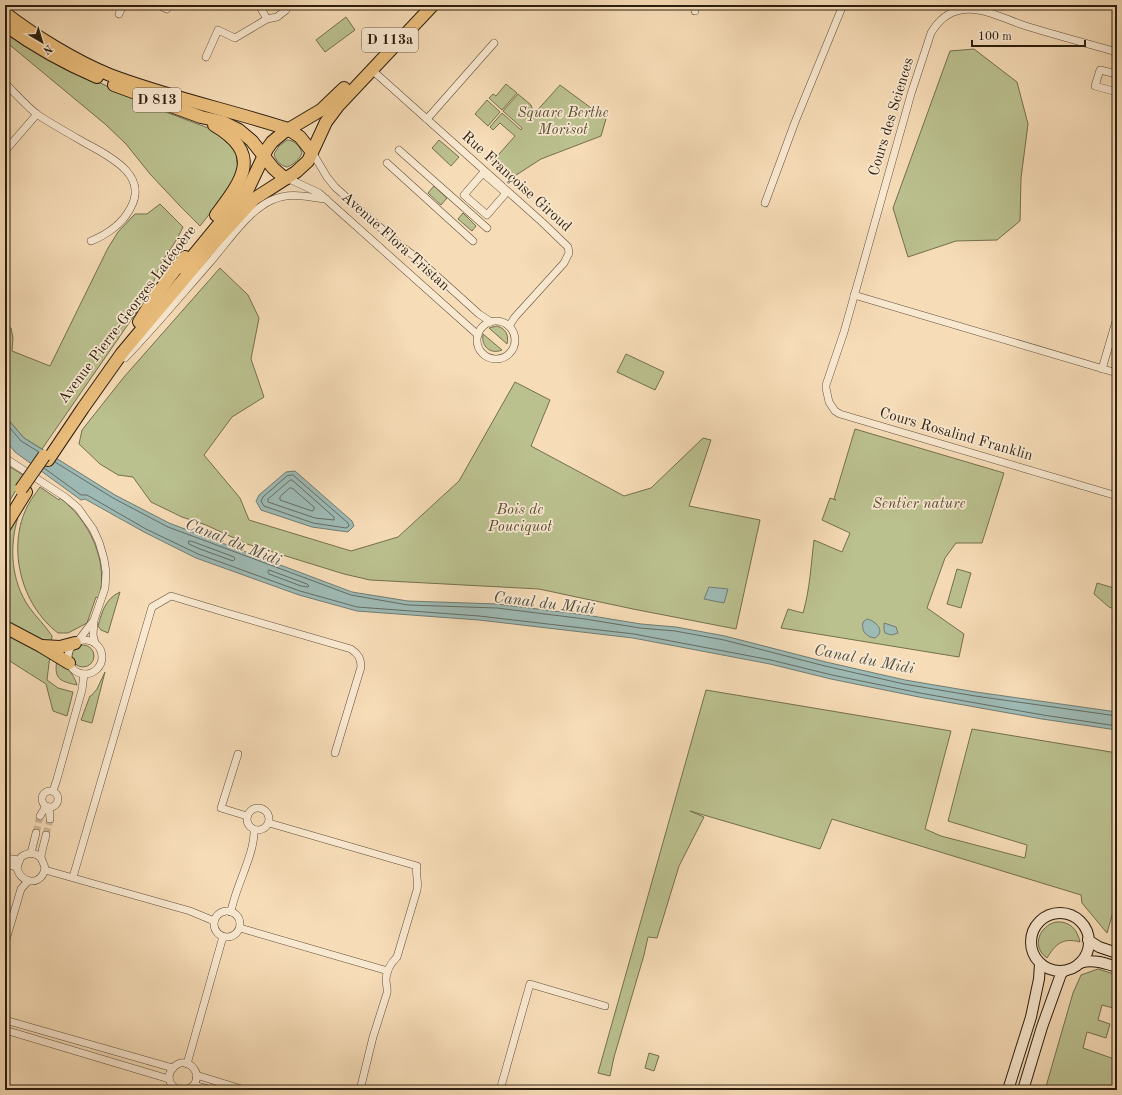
<svg xmlns="http://www.w3.org/2000/svg" width="1122" height="1095" viewBox="0 0 1122 1095" font-family="'Old Standard TT',serif">
<style>
.green{fill:#bbc08f;stroke:#746f4f}
.water{fill:#9ebab5;stroke:#707c73}
.lines{fill:none;stroke-linecap:round;stroke-linejoin:round}
.shore{stroke:#656c62;stroke-width:1}
.street-tunnel{stroke:#ceb695;stroke-width:7;stroke-dasharray:7 3.5;stroke-linecap:butt}
.street-casing{stroke:#5e4e39;stroke-width:8}
.secondary-casing{stroke:#2c1e0f;stroke-width:12}
.primary-casing{stroke:#2c1e0f;stroke-width:14}
.street{stroke:#f9e8d0;stroke-width:7}
.secondary{stroke:#f9e8d0;stroke-width:10}
.primary{stroke:#ebbe7c;stroke-width:12}
.primary-bridge-casing{stroke:#2c1e0f;stroke-width:14;stroke-linecap:butt}
.primary-bridge{stroke:#ebbe7c;stroke-width:12}
.labels{text-anchor:middle;dominant-baseline:central;stroke-width:3.5;stroke-linejoin:round;paint-order:stroke}
.shield{fill:#f9e8d0;stroke:#6a5b49;stroke-width:1}
.shield-label{font-size:14px;font-weight:bold;fill:#2c1e0f}
.park-label{font-size:15px;font-style:italic;fill:#574f35;stroke:#f9e8d0}
.street-label{font-size:15px;fill:#2c1e0f;stroke:#f9e8d0}
.water-label{font-size:16px;font-style:italic;fill:#4e4d41;stroke:#f9e8d0}
</style>
<rect width="100%" height="100%" fill="#f6dcb7"/>
<filter id="stains"><feTurbulence type="fractalNoise" baseFrequency=".005" numOctaves="4"/><feColorMatrix values="0 0 0 0 .2 0 0 0 0 .09 0 0 0 0 .02 0 0 0 .5 -.17"/></filter>
<radialGradient id="worn" r=".72"><stop offset=".6" stop-color="#630" stop-opacity="0"/><stop offset="1" stop-color="#630" stop-opacity=".3"/></radialGradient>
<g class="green">
<polygon points="346,17 355,30 325,52 316,40"/>
<polygon points="5,29 96,81 150,106 216,131 228,138 236,154 238,170 233,182 226,193 200,226 181,207 150,174 126,144 105,124 5,41"/>
<polygon points="974,49 1017,82 1028,124 1021,178 1020,221 997,240 956,241 908,257 893,208 950,51"/>
<polygon points="506,84 517,93 502,110 489,98 493,94 496,96"/>
<polygon points="560,85 606,119 601,136 541,159 510,179 500,170 500,169 492,162 515,136 500,123 493,130 490,127 502,113 521,130 522,128 503,111 518,94 531,105 534,114"/>
<polygon points="487,100 500,112 488,126 475,114"/>
<path d="M287 140C294 140 300 146 302 153 300 159 293 165 287 167 281 166 275 160 274 154L279 146Z"/>
<polygon points="439,140 459,157 451,166 432,148"/>
<polygon points="434,186 447,198 441,205 428,193"/>
<polygon points="160,204 183,227 177,239 160,265 149,294 42,449 24,438 5,416 5,325 11,328 13,338 12,351 50,366 108,248 118,232 135,214 147,214"/>
<polygon points="463,213 476,226 472,231 458,219"/>
<polygon points="220,268 248,295 259,318 251,359 264,397 232,417 204,455 240,498 249,520 351,551 398,537 459,481 515,382 550,400 531,446 624,496 651,488 703,438 711,440 689,506 760,520 736,629 633,609 539,589 370,580 344,574 247,544 206,525 182,517 151,502 133,477 118,475 100,464 79,444 82,430 124,377"/>
<path d="M497 326C506 329 509 335 507 344L489 328Z"/>
<path d="M483 334 502 350C490 355 481 346 483 334Z"/>
<polygon points="626,354 664,372 655,390 617,372"/>
<path d="M855 429 1004 473 982 543H956L945 558 927 608 964 634 959 657 781 628 788 609 803 613C810 589 811 564 814 540L842 552 850 533 822 520 830 498 836 500 834 499Z"/>
<polygon points="5,464 25,476 5,508"/>
<path d="M40 487 59 500 60 498C89 520 109 561 99 598L96 597 87 623 68 633H58C21 605 6 547 28 505 31 499 36 493 40 487Z"/>
<path d="M16 517H18C9 547 11 581 29 607 36 617 45 625 52 636L51 644 29 634 5 620V535Z"/>
<polygon points="957,569 971,573 961,608 947,604"/>
<polygon points="1117,577 1117,610 1109,607 1094,594 1097,583 1114,588"/>
<path d="M120 592 108 633 101 630 98 626C102 612 105 599 120 592Z"/>
<polygon points="5,632 50,655 47,680 58,688 73,692 67,716 53,711 46,684 5,658"/>
<circle cx="83" cy="656" r="11"/>
<path d="M57 659C65 665 74 674 77 685 58 681 54 678 57 659Z"/>
<polygon points="105,672 92,723 81,720 90,696 91,696 97,689"/>
<polygon points="706,690 951,731 925,829 941,836 1025,858 1027,845 948,821 972,729 1117,753 1117,898 1107,933 1082,903 1081,895 832,819 820,849 690,811 704,817 679,866 657,938 648,937 644,955 614,1057 610,1076 598,1073"/>
<path d="M1056 922C1070 921 1077 929 1080 942 1062 937 1055 945 1047 958 1031 947 1039 926 1056 922Z"/>
<polygon points="1098,969 1117,975 1117,1009 1102,1005 1098,1020 1110,1024 1106,1038 1087,1032 1083,1048 1117,1060 1117,1090 1045,1090 1073,993 1081,975"/>
<polygon points="649,1053 659,1056 654,1071 645,1068"/>
</g>
<g class="water">
<polygon points="5,416 24,438 115,495 169,523 352,592 408,601 497,604 586,615 641,624 676,627 725,636 826,662 905,680 976,692 1117,712 1117,730 1042,719 919,697 831,679 770,664 633,638 479,620 357,611 299,595 196,558 144,532 85,499 81,500 15,452 5,440"/>
<polygon points="295,471 352,521 354,526 348,532 312,527 261,510 256,501 259,495 286,472"/>
<polygon points="709,587 728,589 724,603 704,599"/>
<path d="M867 619C876 621 886 631 875 638 866 637 861 631 863 622Z"/>
<polygon points="884,623 896,627 898,633 891,635 885,633 884,630"/>
</g>
<g class="lines">
<g class="shore">
<polyline points="5,422 21,441 39,452"/>
<polyline points="55,462 113,498 168,527 351,595 408,605 497,608 585,619 640,628 675,631 724,640 825,666 904,684 975,696 1117,716"/>
<polyline points="44,468 81,495 87,495 146,529 198,554 300,591 357,607 479,616 634,634 771,660 832,675 920,693 1043,715 1117,726"/>
<polygon points="293,475 348,523 349,526 346,528 313,523 264,506 261,501 263,497 287,476"/>
<polygon points="292,480 334,517 334,520 315,518 268,502 268,499 289,481"/>
<polygon points="290,488 292,488 314,507 314,510 312,511 280,500 280,497"/>
<polygon points="189,541 191,541 234,557 235,559 233,561 200,549 189,544"/>
<polygon points="269,570 307,584 309,586 307,587 301,586 269,574 268,572"/>
</g>
<g class="street-tunnel">
<polyline points="36,833 40,816"/>
<polyline points="46,835 50,819"/>
</g>
<defs>
<g id="street">
<polyline points="158,5 167,9"/>
<polyline points="259,5 267,19"/>
<polyline points="694,5 695,11"/>
<polyline points="119,14 123,5"/>
<path d="M1117 52C1086 43 1054 35 1023 25 1004 19 982 6 961 10 948 12 938 21 931 33L911 94 844 332 826 385V388L829 402 835 411 840 414 1117 496"/>
<polyline points="206,57 218,30 235,38 267,19 277,17 286,10 287,5"/>
<polyline points="372,70 542,222 568,247 569,253 564,263 515,317 509,326"/>
<polyline points="1117,74 1100,70 1095,86 1117,92"/>
<path d="M5 83C16 94 26 106 38 115 52 124 66 132 80 140 104 154 151 173 130 209 122 224 106 235 91 241"/>
<polyline points="427,119 494,43"/>
<polyline points="399,150 487,228"/>
<polyline points="5,151 37,114"/>
<polyline points="312,152 327,177 335,187 401,246 417,258 479,314 491,322"/>
<polyline points="387,163 473,241"/>
<polygon points="483,173 506,193 487,215 464,195"/>
<polyline points="287,178 319,193 478,335"/>
<polyline points="765,203 795,122 843,5"/>
<polyline points="854,295 1117,373"/>
<circle cx="496" cy="340" r="19"/>
<path d="M125 358C155 327 183 293 212 260 228 241 249 210 272 200 292 192 306 197 326 199"/>
<polyline points="1102,369 1117,318"/>
<polyline points="5,458 65,497 78,508 93,529 99,542 104,559 106,572 105,588 94,620 78,641"/>
<polyline points="94,621 93,635 95,643"/>
<circle cx="85" cy="657" r="17"/>
<polyline points="238,754 221,808 247,816"/>
<circle cx="50" cy="799" r="8"/>
<polyline points="53,791 57,779 82,690 84,674"/>
<polyline points="49,807 50,819"/>
<circle cx="258" cy="819" r="11"/>
<polyline points="40,816 46,806"/>
<path d="M269 823 417 866C415 874 419 881 417 890L397 957C391 963 386 971 386 980 386 985 388 988 387 993L373 1037 360 1090"/>
<polyline points="31,853 36,833"/>
<polyline points="5,858 19,860"/>
<path d="M41 858C35 852 28 852 21 857L17 867C19 882 38 887 44 872 47 866 42 863 41 857 41 853 45 840 46 835"/>
<polyline points="5,864 17,867"/>
<polyline points="45,870 190,911 214,921"/>
<path d="M73 877 152 607 171 596 227 613 351 649C358 654 361 658 361 667L335 753"/>
<circle cx="227" cy="924" r="13"/>
<path d="M231 912C235 887 255 854 254 830"/>
<polyline points="240,928 388,971"/>
<polyline points="5,943 21,889 28,881"/>
<polyline points="5,1020 173,1068"/>
<polyline points="5,1030 169,1079"/>
<polyline points="187,1064 222,940 224,937"/>
<polyline points="196,1075 245,1090"/>
<polyline points="194,1085 212,1090"/>
<path d="M179 1090C155 1079 181 1050 194 1069 198 1074 197 1080 194 1085L187 1090"/>
<polyline points="500,1090 530,984 605,1006"/>
</g>
<g id="secondary">
<circle cx="1060" cy="942" r="29"/>
<polyline points="1088,940 1099,947 1117,953"/>
<path d="M1080 963C1093 959 1104 963 1117 967"/>
<polyline points="1008,1090 1031,1017 1039,979 1040,964"/>
<polyline points="1023,1090 1042,1027 1061,974 1064,971"/>
</g>
<g id="primary">
<path d="M5 13C35 36 75 61 110 75 168 97 229 110 288 129L300 137 312 152"/>
<path d="M5 25C34 46 64 63 97 77"/>
<polyline points="114,85 201,117 223,122 239,130 252,141 273,168 282,176 287,178"/>
<path d="M214 125C263 154 243 179 216 215"/>
<polyline points="183,268 248,189 267,149 272,142 284,132 321,110 344,88"/>
<polyline points="139,322 154,298 185,257"/>
<polyline points="48,460 83,408 122,353 215,242 254,199 296,172 308,161 326,122 338,106 433,5"/>
<polyline points="5,526 26,492"/>
<polyline points="5,627 41,646 69,663"/>
<polyline points="42,646 60,647 75,643"/>
</g>
</defs>
<use href="#street" class="street-casing"/>
<use href="#secondary" class="secondary-casing"/>
<use href="#primary" class="primary-casing"/>
<use href="#street" class="street"/>
<use href="#secondary" class="secondary"/>
<use href="#primary" class="primary"/>
<defs>
<polyline id="primary-bridge" points="21,489 44,456"/>
</defs>
<use href="#primary-bridge" class="primary-bridge-casing"/>
<use href="#primary-bridge" class="primary-bridge"/>
</g>
<g class="labels">
<g class="shield">
<rect x="362" y="28" width="56" height="24" rx="3"/>
<rect x="133" y="88" width="48" height="24" rx="3"/>
</g>
<g class="shield-label">
<text x="390" y="40">D 113a</text>
<text x="157" y="100">D 813</text>
</g>
<g class="park-label">
<text x="563" y="113">Square Berthe<tspan x="563" dy="17">Morisot</tspan></text>
<text x="919" y="504">Sentier nature</text>
<text x="520" y="510">Bois de<tspan x="520" dy="17">Pouciquot</tspan></text>
</g>
<g class="street-label">
<text transform="translate(892 117) rotate(-73)">Cours des Sciences</text>
<text transform="translate(516 182) rotate(42)">Rue Françoise Giroud</text>
<text transform="translate(395 242) rotate(42)">Avenue Flora Tristan</text>
<text transform="translate(128 315) rotate(-53)">Avenue Pierre-Georges Latécoère</text>
<text transform="translate(956 435) rotate(16)">Cours Rosalind Franklin</text>
</g>
<g class="water-label">
<text transform="translate(233 543) rotate(22)">Canal du Midi</text>
<text transform="translate(544 604) rotate(7)">Canal du Midi</text>
<text transform="translate(864 660) rotate(11)">Canal du Midi</text>
</g>
</g>
<rect width="1122" height="1095" fill="none" stroke="#f6dcb7" stroke-width="20"/>
<rect x="6" y="6" width="1110" height="1083" fill="none" stroke="#2c1e0f" stroke-width="2"/>
<rect x="10" y="10" width="1102" height="1075" fill="none" stroke="#2c1e0f"/>
<g transform="translate(42 42) rotate(142)" stroke="#f9e8d0" stroke-width="3" paint-order="stroke">
<path d="M0-3L7 15L0 10L-7 15Z" fill="#2c1e0f"/>
<text y="-6" font-size="11" font-weight="bold" text-anchor="middle" fill="#2c1e0f">N</text>
</g>
<path d="M972 40v6h113v-6" fill="none" stroke="#2c1e0f" stroke-width="2"/>
<text x="978" y="40" font-size="12" fill="#2c1e0f" stroke="#f9e8d0" stroke-width="3" paint-order="stroke">100 m</text>
<rect width="100%" height="100%" filter="url(#stains)"/>
<rect width="100%" height="100%" fill="url(#worn)"/>
</svg>
